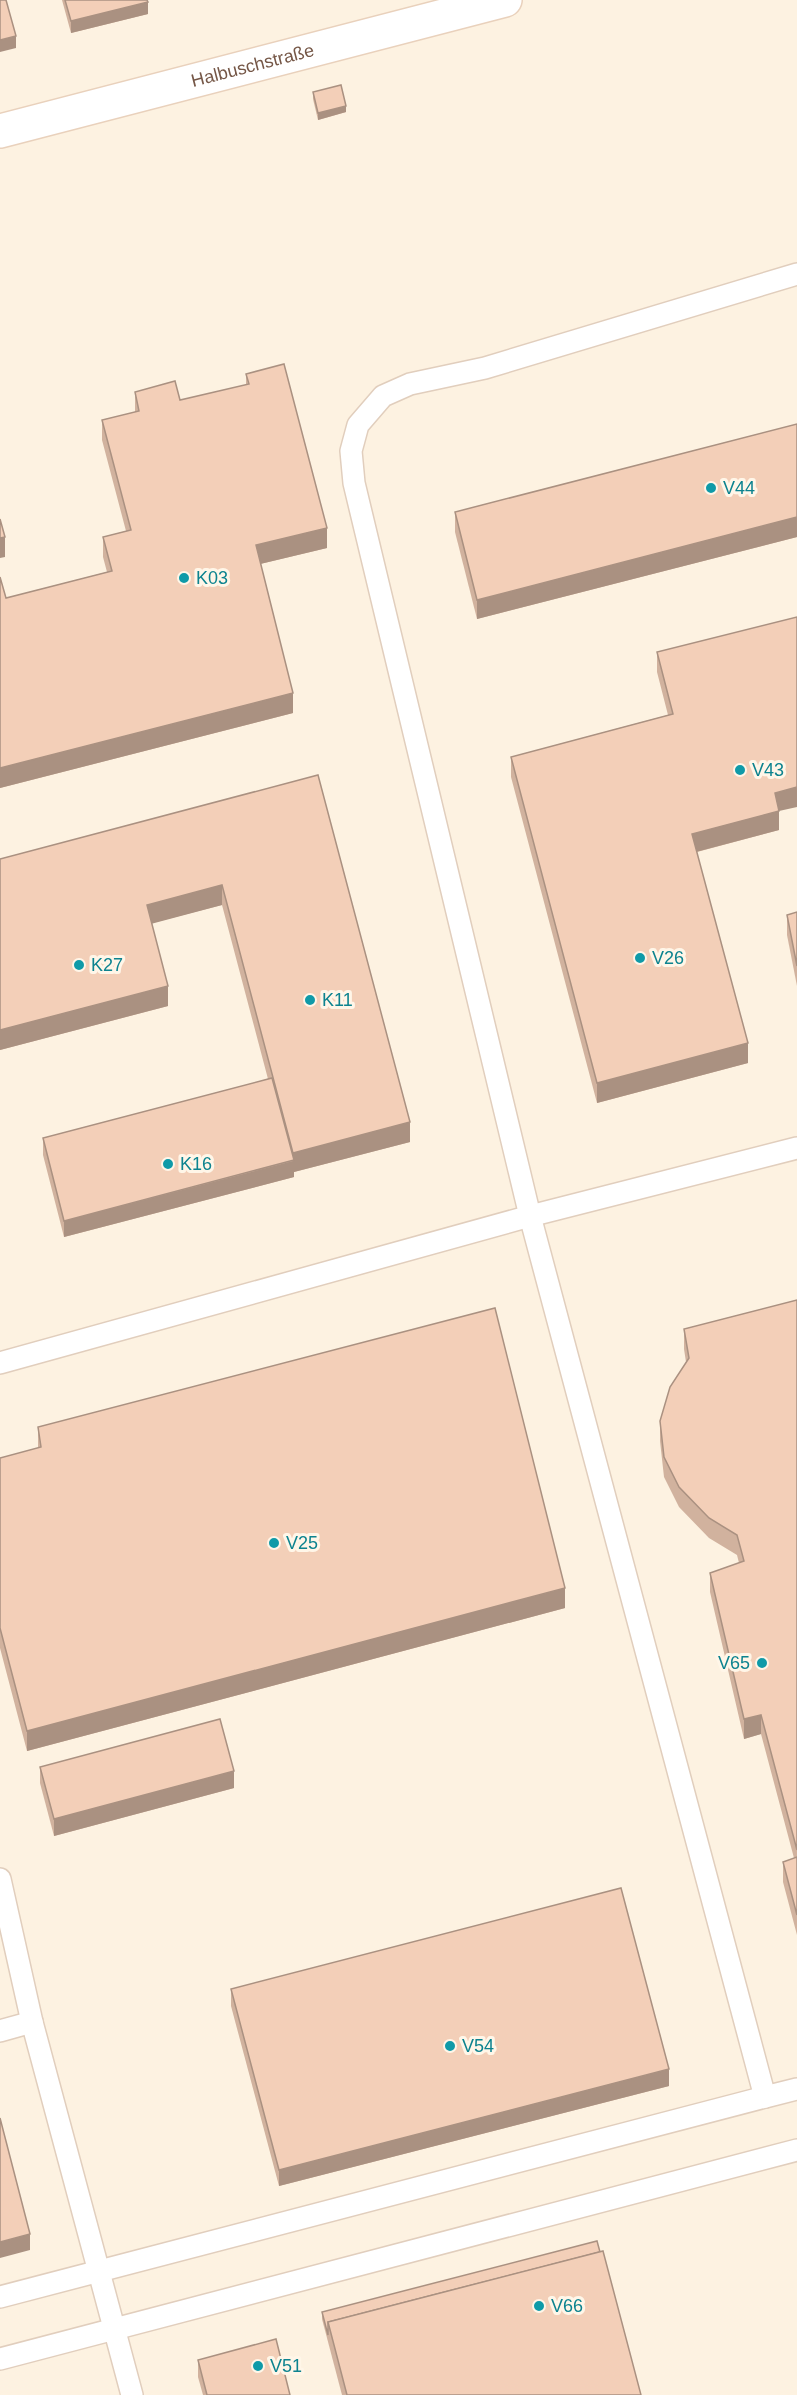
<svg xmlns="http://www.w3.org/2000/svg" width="797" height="2395" viewBox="0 0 797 2395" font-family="Helvetica,sans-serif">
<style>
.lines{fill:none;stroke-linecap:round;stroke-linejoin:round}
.lane-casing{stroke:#e1cebd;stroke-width:24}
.secondary-casing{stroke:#e9d1bc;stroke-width:36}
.lane{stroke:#fff;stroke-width:21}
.secondary{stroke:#fff;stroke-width:33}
.wall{fill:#d1b29e}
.shaded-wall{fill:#aa9181}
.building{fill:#f3cfb8;stroke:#aa9181;stroke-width:1.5}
.culture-dot{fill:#0f9aa8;stroke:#fff6e8;stroke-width:2}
.labels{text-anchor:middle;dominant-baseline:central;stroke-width:6;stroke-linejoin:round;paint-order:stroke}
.street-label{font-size:18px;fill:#755747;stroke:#fff6e8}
.culture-label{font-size:18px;fill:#0d838f;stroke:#fff6e8;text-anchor:start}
</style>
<rect width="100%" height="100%" fill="#fdf2e1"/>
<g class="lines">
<defs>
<g id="lane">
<polyline points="797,274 485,368 410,384 383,396 358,425 351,451 354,483 530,1216 765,2097 797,2089"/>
<polyline points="0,1363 530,1216 797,1148"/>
<polyline points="0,1879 32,2022 132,2395"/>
<polyline points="0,2031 32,2022"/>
<polyline points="0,2297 765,2097"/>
<polyline points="0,2359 797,2150"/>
</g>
<g id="secondary">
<path id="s1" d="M0 131 505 0"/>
</g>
</defs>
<use href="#lane" class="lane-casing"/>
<use href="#secondary" class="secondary-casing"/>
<use href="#lane" class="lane"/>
<use href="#secondary" class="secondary"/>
</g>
<g class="wall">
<polygon points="62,0 147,0 148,14 71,33"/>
<polygon points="313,92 346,112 318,120 313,99"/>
<polygon points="246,374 327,548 260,564 293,713 0,788 0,577 6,598 107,572 103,557 103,537 126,531 102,440 102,420 135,412 135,392 180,400 246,385"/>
<polygon points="797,424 797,537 477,619 455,532 455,512"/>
<polygon points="657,652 779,811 779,830 697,852 748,1063 597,1103 511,777 511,757 668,715 657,672"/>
<polygon points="318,775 410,1142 294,1172 294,1177 64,1237 43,1155 43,1138 268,1079 222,905 152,923 168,1006 0,1050 0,859"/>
<polygon points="797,912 797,986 787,935 787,915"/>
<polygon points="797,1300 797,1935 783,1882 783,1862 794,1858 761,1734 744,1739 710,1592 710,1573 739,1563 737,1555 709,1538 679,1507 664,1477 660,1441 660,1421 686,1362 684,1349 684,1329"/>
<polygon points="38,1427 565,1608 27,1751 0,1648 0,1458 38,1448"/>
<polygon points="40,1767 234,1788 54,1836 40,1783"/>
<polygon points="231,1989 669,2086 279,2186 231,2006"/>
<polygon points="322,2312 641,2395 342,2395 322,2319"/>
<polygon points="198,2360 290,2395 203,2395 198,2377"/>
</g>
<g class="shaded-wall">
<polygon points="148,2 148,14 71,33 71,21"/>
<polygon points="16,36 16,48 0,52 0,40"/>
<polygon points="346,106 346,112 318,120 318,113"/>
<polygon points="797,517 797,537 477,619 477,600"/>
<polygon points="327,528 327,548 256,565 256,545"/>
<polygon points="5,537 5,557 0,558 0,538"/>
<polygon points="293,693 293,713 0,788 0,768"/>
<polygon points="797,787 797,807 779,811 779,830 692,853 692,834 775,793"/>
<polygon points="222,885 222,905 147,925 147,905"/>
<polygon points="168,986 168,1006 0,1050 0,1030"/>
<polygon points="748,1043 748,1063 597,1103 597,1083"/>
<polygon points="410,1122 410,1142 294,1172 294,1177 64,1237 64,1221 293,1161 293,1153"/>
<polygon points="565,1588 565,1608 27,1751 27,1731"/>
<polygon points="761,1715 761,1734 744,1739 744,1719"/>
<polygon points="234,1771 234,1788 54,1836 54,1819"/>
<polygon points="669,2069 669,2086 279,2186 279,2170"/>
<polygon points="30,2234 30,2250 0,2258 0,2242"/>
</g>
<g class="building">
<polygon points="0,0 6,0 16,36 0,40"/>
<polygon points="65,0 147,0 148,2 71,21"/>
<polygon points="341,85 346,106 318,113 313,92"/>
<polygon points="284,364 327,528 256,545 293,693 0,768 0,577 6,598 112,571 103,537 131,530 102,420 139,411 135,392 175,381 180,400 249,384 246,374"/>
<polygon points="797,424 797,517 477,600 455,512"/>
<polygon points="0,519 5,537 0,538"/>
<polygon points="797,617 797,787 775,793 779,811 692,834 748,1043 597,1083 511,757 673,714 657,652"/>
<polygon points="318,775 410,1122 293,1153 222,885 147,905 168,986 0,1030 0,859"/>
<polygon points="797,912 797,966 787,915"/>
<polygon points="272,1078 294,1160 64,1221 43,1138"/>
<polygon points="797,1300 797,1850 761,1715 744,1719 710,1573 744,1561 737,1535 709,1518 679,1487 664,1457 660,1421 670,1387 689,1358 684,1329"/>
<polygon points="495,1308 565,1588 27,1731 0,1628 0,1458 41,1447 38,1427"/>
<polygon points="220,1719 234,1771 54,1819 40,1767"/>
<polygon points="797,1857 797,1915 783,1862"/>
<polygon points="621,1888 669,2069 279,2170 231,1989"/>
<polygon points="0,2118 30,2234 0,2242"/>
<polygon points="597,2241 600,2252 328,2322 328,2335 322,2312"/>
<polygon points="603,2251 641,2395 347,2395 328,2322"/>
<polygon points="276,2339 290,2395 207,2395 198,2360"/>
</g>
<g class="culture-dot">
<circle cx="711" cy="488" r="6"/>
<circle cx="184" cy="578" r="6"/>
<circle cx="740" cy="770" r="6"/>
<circle cx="640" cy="958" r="6"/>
<circle cx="79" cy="965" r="6"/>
<circle cx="310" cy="1000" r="6"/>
<circle cx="168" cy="1164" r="6"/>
<circle cx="274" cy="1543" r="6"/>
<circle cx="762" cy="1663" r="6"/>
<circle cx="450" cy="2046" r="6"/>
<circle cx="539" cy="2306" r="6"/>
<circle cx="258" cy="2366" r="6"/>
</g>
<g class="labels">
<g class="street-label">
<text stroke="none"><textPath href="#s1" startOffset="261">Halbuschstraße</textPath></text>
</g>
<g class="culture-label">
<text x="723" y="488">V44</text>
<text x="196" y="578">K03</text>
<text x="752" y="770">V43</text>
<text x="652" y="958">V26</text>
<text x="91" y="965">K27</text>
<text x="322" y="1000">K11</text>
<text x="180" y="1164">K16</text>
<text x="286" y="1543">V25</text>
<text x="750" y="1663" text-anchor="end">V65</text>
<text x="462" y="2046">V54</text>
<text x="551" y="2306">V66</text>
<text x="270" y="2366">V51</text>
</g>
</g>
</svg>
